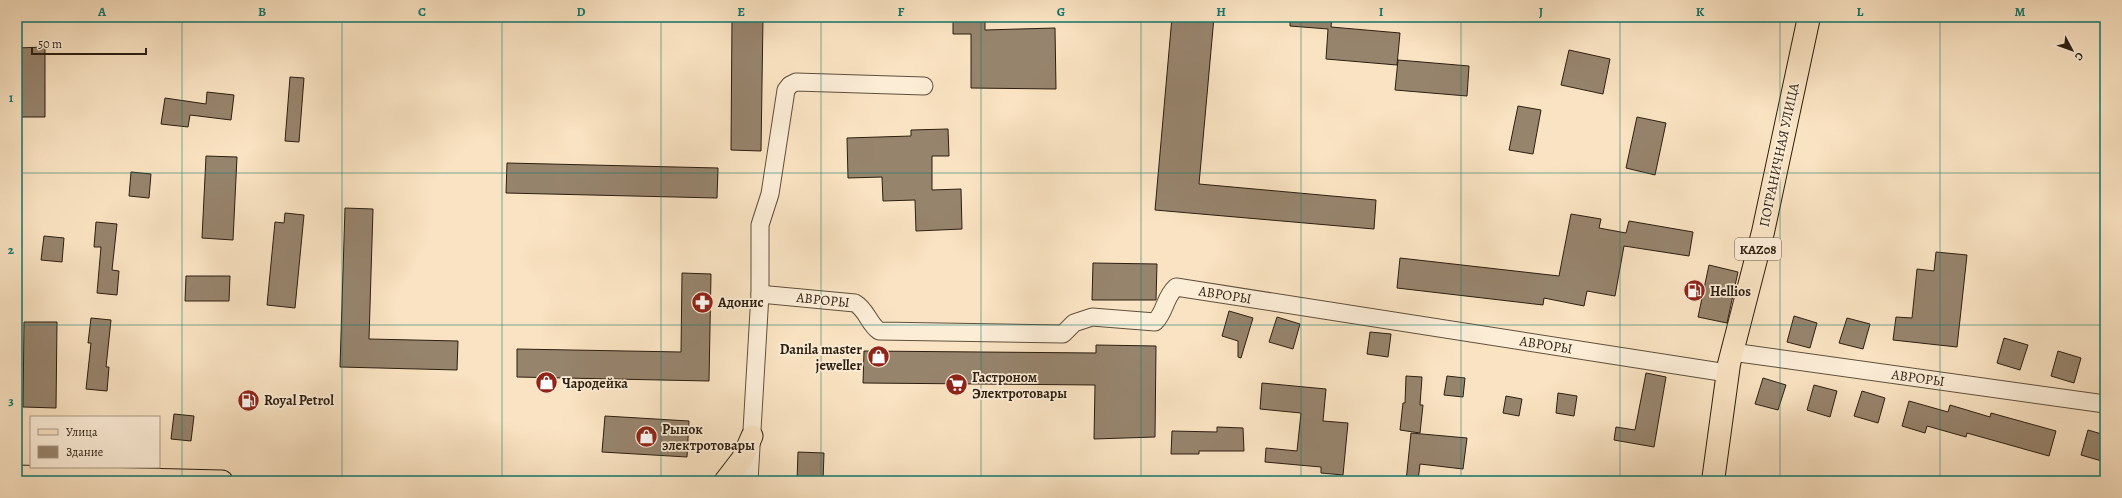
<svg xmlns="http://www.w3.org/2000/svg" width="2122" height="498" viewBox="0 0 2122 498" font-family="Alegreya,serif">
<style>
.building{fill:#97846d;stroke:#2c1e10}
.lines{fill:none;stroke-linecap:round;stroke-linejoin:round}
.minor-casing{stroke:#604f3c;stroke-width:19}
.major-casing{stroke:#2c1e10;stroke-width:23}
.highway-casing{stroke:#2c1e10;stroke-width:24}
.minor{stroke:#fcedd7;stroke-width:17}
.major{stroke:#fae3c2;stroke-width:21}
.highway{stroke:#fae3c2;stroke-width:22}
.grid{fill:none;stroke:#0f766e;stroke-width:1;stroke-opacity:0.55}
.labels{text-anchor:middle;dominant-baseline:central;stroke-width:3.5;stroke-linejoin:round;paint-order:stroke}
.shield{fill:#fcedd7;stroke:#6a5c4c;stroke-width:1}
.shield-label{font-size:13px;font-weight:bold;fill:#2c1e10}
.street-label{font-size:14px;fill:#2c1e10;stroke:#fcedd7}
.poi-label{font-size:14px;font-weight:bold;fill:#2c1e10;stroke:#fcedd7;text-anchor:start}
.neatline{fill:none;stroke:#0f766e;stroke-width:1.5}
.grid-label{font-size:13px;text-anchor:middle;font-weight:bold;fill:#0f766e}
</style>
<rect width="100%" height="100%" fill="#fae3c2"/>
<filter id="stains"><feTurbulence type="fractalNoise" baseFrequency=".005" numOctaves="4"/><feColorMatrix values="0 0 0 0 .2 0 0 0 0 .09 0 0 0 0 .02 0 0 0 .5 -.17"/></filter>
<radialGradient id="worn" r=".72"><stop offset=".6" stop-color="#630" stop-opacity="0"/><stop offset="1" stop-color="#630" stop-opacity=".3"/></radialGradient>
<g class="building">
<polygon points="732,17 763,17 761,151 731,150"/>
<polygon points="953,17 985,17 985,30 1055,28 1056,89 971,88 971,34 953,34"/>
<polygon points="1172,17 1214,17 1199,184 1376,200 1374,229 1155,210"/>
<polygon points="1290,17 1332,17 1331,27 1400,33 1397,65 1326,59 1328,29 1290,26"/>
<polygon points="45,47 45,117 17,117 17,48"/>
<polygon points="1569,50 1610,59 1603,94 1561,85"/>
<polygon points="1398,60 1469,66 1467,96 1395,90"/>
<polygon points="290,77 304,78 299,142 285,141"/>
<polygon points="207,92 234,95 231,120 190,115 188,127 161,124 165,98 206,104"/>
<polygon points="1518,106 1541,110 1533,154 1509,150"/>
<polygon points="1637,117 1666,123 1655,175 1626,168"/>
<polygon points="948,129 949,156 932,156 932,190 961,189 962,229 916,231 915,200 883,201 882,177 848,178 847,138 911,136 911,130"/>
<polygon points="206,156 237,157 233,240 202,238"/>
<polygon points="507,163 718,168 717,198 506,193"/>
<polygon points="131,172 151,174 149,198 129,196"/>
<polygon points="345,208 373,209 369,339 458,341 457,370 340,367"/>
<polygon points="285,213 304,215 295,308 267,305 275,222 284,223"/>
<polygon points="1571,214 1601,219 1599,228 1626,233 1629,221 1693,232 1689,256 1624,246 1615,296 1587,291 1584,306 1544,298 1543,305 1397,288 1400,258 1559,276"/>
<polygon points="96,222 117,224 112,270 119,271 117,295 97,293 101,247 94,247"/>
<polygon points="44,236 64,238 62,262 41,260"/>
<polygon points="1936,252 1967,255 1957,347 1893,340 1896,317 1912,318 1917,269 1934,271"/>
<polygon points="1093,263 1157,264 1156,300 1092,300"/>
<polygon points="1709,265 1738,272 1727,323 1698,317"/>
<polygon points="682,273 711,274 709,381 517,377 517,349 681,352"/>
<polygon points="186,276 230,276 229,301 185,301"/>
<polygon points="1229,311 1253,318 1241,358 1238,357 1238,341 1222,336"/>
<polygon points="1794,316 1817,323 1810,348 1787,342"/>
<polygon points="1277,317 1300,324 1293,349 1269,342"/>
<polygon points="91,318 111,320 106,367 109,367 107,391 86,389 91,343 88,343"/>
<polygon points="1847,318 1870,324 1863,349 1839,343"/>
<polygon points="24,322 57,322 56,408 23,407"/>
<polygon points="1370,332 1391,334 1388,357 1367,354"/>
<polygon points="2004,338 2028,345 2020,370 1997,363"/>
<polygon points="1096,345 1156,346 1155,437 1094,439 1095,385 863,383 864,351 1096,353"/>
<polygon points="2058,351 2081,358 2074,383 2051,376"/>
<polygon points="1646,373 1666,377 1654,447 1614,440 1616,427 1635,430"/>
<polygon points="1406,376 1422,377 1420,405 1423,405 1420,433 1400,430 1403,403 1405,403"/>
<polygon points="1447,376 1465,378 1463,397 1444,395"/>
<polygon points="1763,378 1786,385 1778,410 1755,404"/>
<polygon points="1262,383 1326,389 1323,421 1348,423 1343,475 1321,473 1321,467 1265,462 1266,448 1297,451 1301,413 1260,409"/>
<polygon points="1814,385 1837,391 1830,417 1807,410"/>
<polygon points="1862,391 1885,398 1878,423 1854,416"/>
<polygon points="1558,393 1577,396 1574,416 1556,413"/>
<polygon points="1506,396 1522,399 1519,416 1503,413"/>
<polygon points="1909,401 1948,412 1950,405 1990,417 1991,413 2056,431 2049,456 1967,433 1966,437 1927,426 1925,433 1902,426"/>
<polygon points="174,414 194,416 191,441 171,439"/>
<polygon points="605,416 689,421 687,457 602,452"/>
<polygon points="1217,427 1243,428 1244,451 1199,451 1199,454 1171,454 1172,431 1217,432"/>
<polygon points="2088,430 2105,435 2105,462 2081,455"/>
<polygon points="1411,433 1467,438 1463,469 1420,464 1418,481 1406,481"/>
<polygon points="798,452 824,453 823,481 797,481"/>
</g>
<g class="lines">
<defs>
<g id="minor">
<path d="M760 294 855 303C867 310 868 323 879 331L1063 334 1074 323 1092 317 1155 322C1166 311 1164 298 1176 287L1727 373"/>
<polyline points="1732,352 2105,404"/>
<polyline points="749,481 760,294 760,225 770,194 786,90 790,85 796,82 924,86"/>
</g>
<g id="major">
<polyline points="17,476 222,481"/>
<polyline points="725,481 742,459 752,436"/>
</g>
<polyline id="highway" points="1713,481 1729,364 1763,232 1809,17"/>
</defs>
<use href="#minor" class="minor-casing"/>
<use href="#major" class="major-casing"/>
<use href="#highway" class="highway-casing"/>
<use href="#minor" class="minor"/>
<use href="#major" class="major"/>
<use href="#highway" class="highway"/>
</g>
<path class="grid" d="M182 17V481M342 17V481M502 17V481M661 17V481M821 17V481M981 17V481M1141 17V481M1301 17V481M1461 17V481M1620 17V481M1780 17V481M1940 17V481M17 173H2105M17 325H2105"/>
<defs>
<symbol id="fuel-disc" viewBox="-11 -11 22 22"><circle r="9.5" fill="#8f2418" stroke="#fcedd7"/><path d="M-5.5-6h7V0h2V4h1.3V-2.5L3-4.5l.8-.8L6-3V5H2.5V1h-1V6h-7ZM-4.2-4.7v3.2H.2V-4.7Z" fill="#fff"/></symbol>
<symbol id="pharmacy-disc" viewBox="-11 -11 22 22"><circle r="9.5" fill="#8f2418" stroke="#fcedd7"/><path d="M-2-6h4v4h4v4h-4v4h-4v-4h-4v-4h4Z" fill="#fff"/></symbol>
<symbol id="shop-disc" viewBox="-11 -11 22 22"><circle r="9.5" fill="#8f2418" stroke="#fcedd7"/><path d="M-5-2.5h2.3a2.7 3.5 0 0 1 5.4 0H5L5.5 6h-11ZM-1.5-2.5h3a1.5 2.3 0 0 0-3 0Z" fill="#fff"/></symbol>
<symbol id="supermarket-disc" viewBox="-11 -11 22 22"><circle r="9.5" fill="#8f2418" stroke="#fcedd7"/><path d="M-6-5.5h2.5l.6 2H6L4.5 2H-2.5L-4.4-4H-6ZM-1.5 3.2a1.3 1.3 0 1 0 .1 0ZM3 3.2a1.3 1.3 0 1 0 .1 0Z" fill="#fff"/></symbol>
</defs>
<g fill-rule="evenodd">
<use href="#fuel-disc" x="1682" y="278" width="25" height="25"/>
<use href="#pharmacy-disc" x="690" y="290" width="25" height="25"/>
<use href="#shop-disc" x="866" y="344" width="25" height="25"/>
<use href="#shop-disc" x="534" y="370" width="25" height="25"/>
<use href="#supermarket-disc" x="944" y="372" width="25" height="25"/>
<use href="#fuel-disc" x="236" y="388" width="25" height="25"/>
<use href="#shop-disc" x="634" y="424" width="25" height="25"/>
</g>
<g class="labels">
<rect class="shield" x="1735" y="238" width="46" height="22" rx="3"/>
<g class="shield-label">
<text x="1758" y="249">KAZ08</text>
</g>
<g class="street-label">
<text transform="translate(1779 155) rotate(-78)">ПОГРАНИЧНАЯ УЛИЦА</text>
<text transform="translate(1225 295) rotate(9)">АВРОРЫ</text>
<text transform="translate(823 300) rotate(6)">АВРОРЫ</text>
<text transform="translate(1546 345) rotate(9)">АВРОРЫ</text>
<text transform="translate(1918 378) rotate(8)">АВРОРЫ</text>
</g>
<g class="poi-label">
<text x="1710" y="291">Hellios</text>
<text x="718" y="302">Адонис</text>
<text x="862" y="349" text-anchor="end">Danila master<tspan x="862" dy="16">jeweller</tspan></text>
<text x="972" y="377">Гастроном<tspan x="972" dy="16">Электротовары</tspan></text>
<text x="562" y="383">Чародейка</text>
<text x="264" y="400">Royal Petrol</text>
<text x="662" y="429">Рынок<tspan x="662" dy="16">электротовары</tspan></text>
</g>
</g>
<rect width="2122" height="498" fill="none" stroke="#fae3c2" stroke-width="44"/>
<rect x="30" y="416" width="130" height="52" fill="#fcedd7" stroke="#a99a87"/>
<rect x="38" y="429" width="20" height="6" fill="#fae3c2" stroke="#a99a87"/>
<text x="66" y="436" font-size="12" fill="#2c1e10">Улица</text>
<rect x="38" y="446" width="20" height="12" fill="#97846d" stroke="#a99a87"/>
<text x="66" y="456" font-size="12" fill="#2c1e10">Здание</text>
<g transform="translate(2072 50) rotate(131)" stroke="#fcedd7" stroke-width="3" paint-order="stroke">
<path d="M0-3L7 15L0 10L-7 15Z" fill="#2c1e10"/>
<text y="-6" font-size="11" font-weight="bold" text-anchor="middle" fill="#2c1e10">С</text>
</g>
<path d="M32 48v6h114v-6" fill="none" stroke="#2c1e10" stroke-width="2"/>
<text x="38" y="48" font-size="12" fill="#2c1e10" stroke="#fcedd7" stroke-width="3" paint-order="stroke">50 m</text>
<rect x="22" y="22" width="2078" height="454" class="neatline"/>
<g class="grid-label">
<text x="102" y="16">A</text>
<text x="262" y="16">B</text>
<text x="422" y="16">C</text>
<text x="581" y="16">D</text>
<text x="741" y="16">E</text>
<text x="901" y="16">F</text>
<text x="1061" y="16">G</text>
<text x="1221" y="16">H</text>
<text x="1381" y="16">I</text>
<text x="1541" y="16">J</text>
<text x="1700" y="16">K</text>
<text x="1860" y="16">L</text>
<text x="2020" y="16">M</text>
<text x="11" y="102">1</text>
<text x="11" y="254">2</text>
<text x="11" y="405">3</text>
</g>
<rect width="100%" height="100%" filter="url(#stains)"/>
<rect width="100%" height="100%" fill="url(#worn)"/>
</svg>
